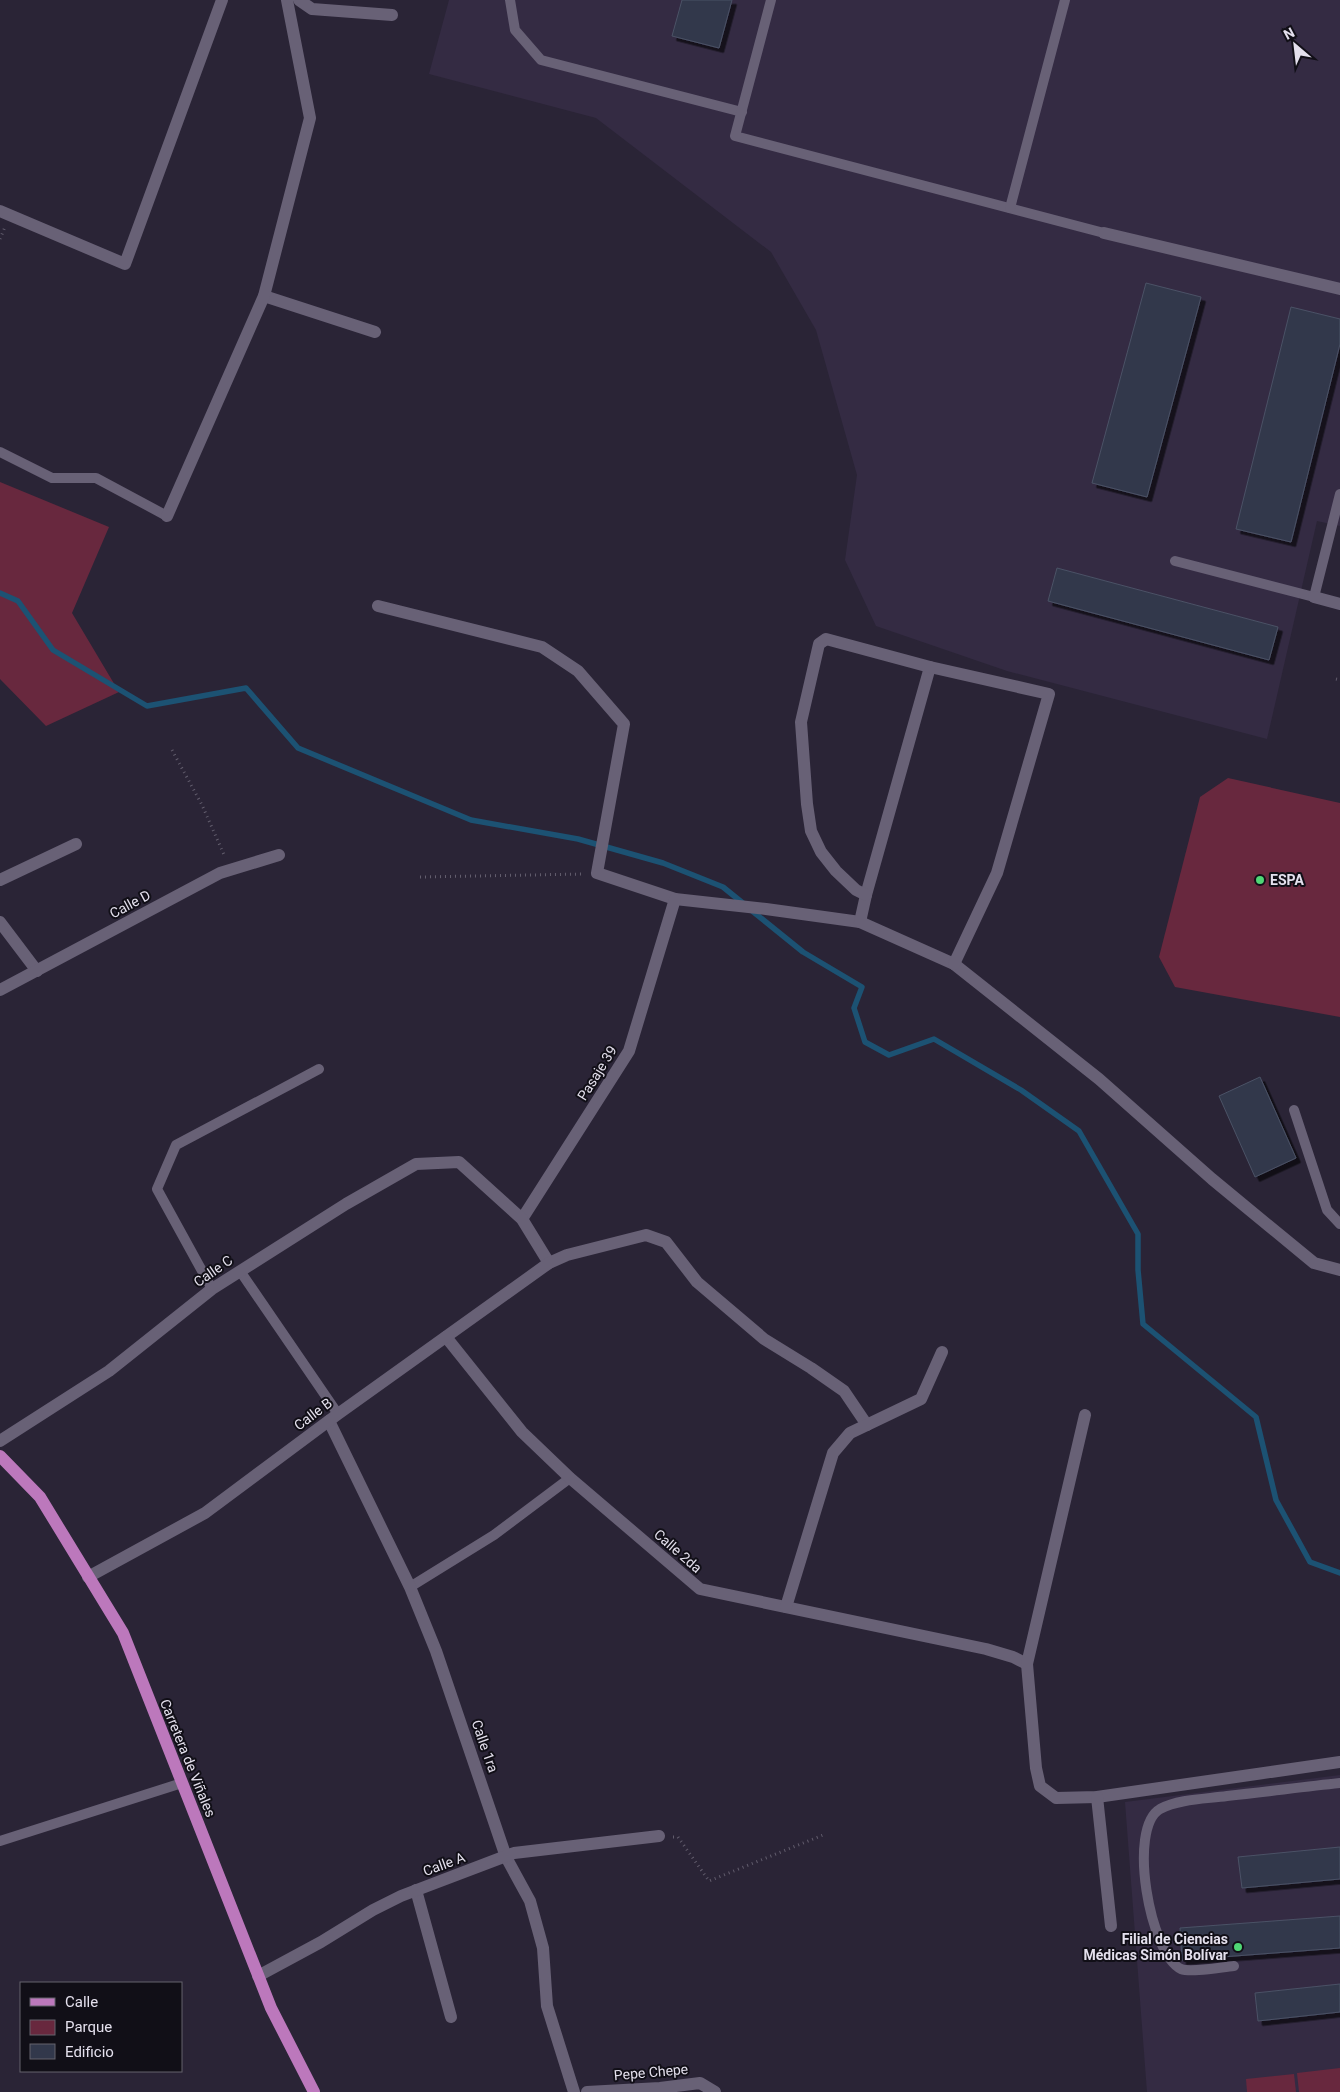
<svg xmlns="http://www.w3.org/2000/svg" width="1340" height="2092" viewBox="0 0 1340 2092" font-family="Roboto,sans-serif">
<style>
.built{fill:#342b43}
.green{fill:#68283e}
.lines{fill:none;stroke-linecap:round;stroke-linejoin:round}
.stream{stroke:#1c5273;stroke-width:5.5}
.building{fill:#32384b;stroke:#4b5266;filter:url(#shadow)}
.path{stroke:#625d6d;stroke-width:3;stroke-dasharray:1 4;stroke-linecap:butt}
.service{stroke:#686176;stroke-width:10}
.minor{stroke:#686176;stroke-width:12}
.primary{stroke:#bc78bc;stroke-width:12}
.poi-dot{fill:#4fd675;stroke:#110f17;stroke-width:2}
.labels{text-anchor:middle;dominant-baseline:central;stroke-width:4;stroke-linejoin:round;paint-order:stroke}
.poi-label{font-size:14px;font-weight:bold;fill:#e4e0ed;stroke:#110f17;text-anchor:start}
.street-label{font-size:14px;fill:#e4e0ed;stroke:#110f17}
</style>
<defs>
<filter id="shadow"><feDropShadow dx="4.5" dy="4.5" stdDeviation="0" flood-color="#0009"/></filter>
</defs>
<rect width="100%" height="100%" fill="#2a2436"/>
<g class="built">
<polygon points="449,0 1340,0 1340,526 1317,521 1267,739 1007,671 876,626 845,560 857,475 816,330 771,252 596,118 429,74"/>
<polygon points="1340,1775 1340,2092 1147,2092 1125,1802"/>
</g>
<g class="green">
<polygon points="0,482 109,527 72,613 119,692 46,726 0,679"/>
<polygon points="1228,778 1340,803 1340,1017 1175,987 1159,957 1200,797"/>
<polygon points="1340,2068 1340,2092 1299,2092 1297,2073"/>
<polygon points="1294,2074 1296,2092 1247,2092 1246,2079"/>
</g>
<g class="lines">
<g class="stream">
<polyline points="0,593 18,601 53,650 147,706 246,688 298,748 471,820 578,839 663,863 723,887 744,904"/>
<polyline points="751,910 803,952 862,987 854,1008 865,1042 889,1055 934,1039 1021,1090 1079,1131 1138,1234 1138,1270 1143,1324 1256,1417 1276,1500 1310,1562 1340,1573"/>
</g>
</g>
<g class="building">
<polygon points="682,0 732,0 719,48 672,36"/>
<polygon points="1146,283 1201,297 1147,497 1092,483"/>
<polygon points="1291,307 1340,319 1340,344 1291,542 1236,529"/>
<polygon points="1057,568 1278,627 1269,660 1048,601"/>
<polygon points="1260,1077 1296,1158 1255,1177 1219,1096"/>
<polygon points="1340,1847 1340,1879 1242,1888 1238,1857"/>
<polygon points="1340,1916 1340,1948 1182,1960 1180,1928"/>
<polygon points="1340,1984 1340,2012 1258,2021 1255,1993"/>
</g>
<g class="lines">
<g class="path">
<polyline points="0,239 5,227"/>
<polyline points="1336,679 1340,680"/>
<polyline points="172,750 202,805 225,857"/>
<polyline points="420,877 584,874"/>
<polyline points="673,1837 678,1837 709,1881 823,1835"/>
</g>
<g class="service">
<polyline points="510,0 515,30 541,60 742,112"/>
<polyline points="771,0 735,136 1104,233"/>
<polyline points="1010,208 1065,0"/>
<polyline points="0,452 52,478 96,478 167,516"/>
<polyline points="1175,561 1314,597 1340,494"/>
<polyline points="1294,1110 1327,1210 1340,1224"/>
<polyline points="240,1271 338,1414"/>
<polyline points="212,1289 157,1189 176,1145 319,1069"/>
<polyline points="410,1587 494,1535 570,1478"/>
<polyline points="0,1841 182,1783"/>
<path d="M1234 1966C1222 1967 1191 1973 1181 1969 1150 1954 1127 1828 1160 1809 1179 1799 1206 1799 1227 1796 1265 1792 1302 1787 1340 1783"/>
</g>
<g class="minor">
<polyline points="299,0 312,9 392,15"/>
<polyline points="0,211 125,264 222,0"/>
<polyline points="1104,233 1340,289"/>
<polyline points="264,296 375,332"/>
<polyline points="167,516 264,296 310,118 287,0"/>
<polyline points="1314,597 1340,604"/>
<polyline points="378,606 542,647 578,671 624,724 597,873 675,899 766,909 860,922"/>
<polyline points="930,667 866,895 860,922 954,964 1099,1079 1212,1179 1314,1263 1340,1270"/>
<polyline points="0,880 76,844"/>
<polyline points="866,895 856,890 836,871 821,852 811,831 807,804 801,722 819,644 826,639 930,667 1049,694 997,873 954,964"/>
<polyline points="0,922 37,971"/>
<polyline points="0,990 220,873 279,855"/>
<polyline points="522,1219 629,1051 675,899"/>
<polyline points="446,1337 522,1432 570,1478 700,1589 986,1649 1013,1657 1027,1664"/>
<polyline points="1085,1415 1027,1664 1036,1768 1040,1786 1056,1798 1097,1797 1340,1762"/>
<polyline points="329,1421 410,1587 436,1651 506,1857 530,1901 543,1948 547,2006 574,2092"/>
<polyline points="0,1441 109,1371 212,1289 346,1204 416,1164 459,1162 522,1219 549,1263"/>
<polyline points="88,1577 205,1513 338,1414 549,1263 567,1255 646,1235 666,1242 697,1282 764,1339 811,1368 844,1391 867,1425"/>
<polyline points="786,1607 833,1453 850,1433 921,1399 942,1352"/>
<polyline points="1097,1797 1111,1926"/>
<polyline points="416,1890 451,2017"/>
<polyline points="258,1976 321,1942 373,1910 401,1896 514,1853 659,1836"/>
<polyline points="587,2092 660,2088 700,2083 715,2092"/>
</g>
<polyline class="primary" points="0,1456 40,1497 123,1633 271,2008 314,2092"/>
</g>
<g class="poi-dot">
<circle cx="1260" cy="880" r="5"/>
<circle cx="1238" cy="1947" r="5"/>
</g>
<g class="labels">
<g class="poi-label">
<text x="1270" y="880">ESPA</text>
<text x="1228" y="1939" text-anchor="end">Filial de Ciencias<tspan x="1228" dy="16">Médicas Simón Bolívar</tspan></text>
</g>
<g class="street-label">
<text transform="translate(130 904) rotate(-28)">Calle D</text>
<text transform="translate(597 1073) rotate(-58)">Pasaje 39</text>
<text transform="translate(213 1271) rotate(-35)">Calle C</text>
<text transform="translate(313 1414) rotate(-37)">Calle B</text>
<text transform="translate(678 1551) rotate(41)">Calle 2da</text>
<text transform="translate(485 1746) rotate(71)">Calle 1ra</text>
<text transform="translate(188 1758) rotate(68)">Carretera de Viñales</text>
<text transform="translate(444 1864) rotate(-20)">Calle A</text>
<text transform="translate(651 2072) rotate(-5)">Pepe Chepe</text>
</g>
</g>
<rect x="20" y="1982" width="162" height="90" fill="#110f17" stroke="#65636d"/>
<rect x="30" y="1998" width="25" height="8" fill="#bc78bc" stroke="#65636d"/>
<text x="65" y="2007" font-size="15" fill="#e4e0ed">Calle</text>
<rect x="30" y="2020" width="25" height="15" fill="#68283e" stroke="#65636d"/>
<text x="65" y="2032" font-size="15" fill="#e4e0ed">Parque</text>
<rect x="30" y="2044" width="25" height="15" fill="#32384b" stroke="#65636d"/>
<text x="65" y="2057" font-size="15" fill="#e4e0ed">Edificio</text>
<g transform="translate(1295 45) rotate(332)" stroke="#110f17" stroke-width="4" paint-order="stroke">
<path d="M0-4L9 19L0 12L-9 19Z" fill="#e4e0ed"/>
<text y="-8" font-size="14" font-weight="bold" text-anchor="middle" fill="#e4e0ed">N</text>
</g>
</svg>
